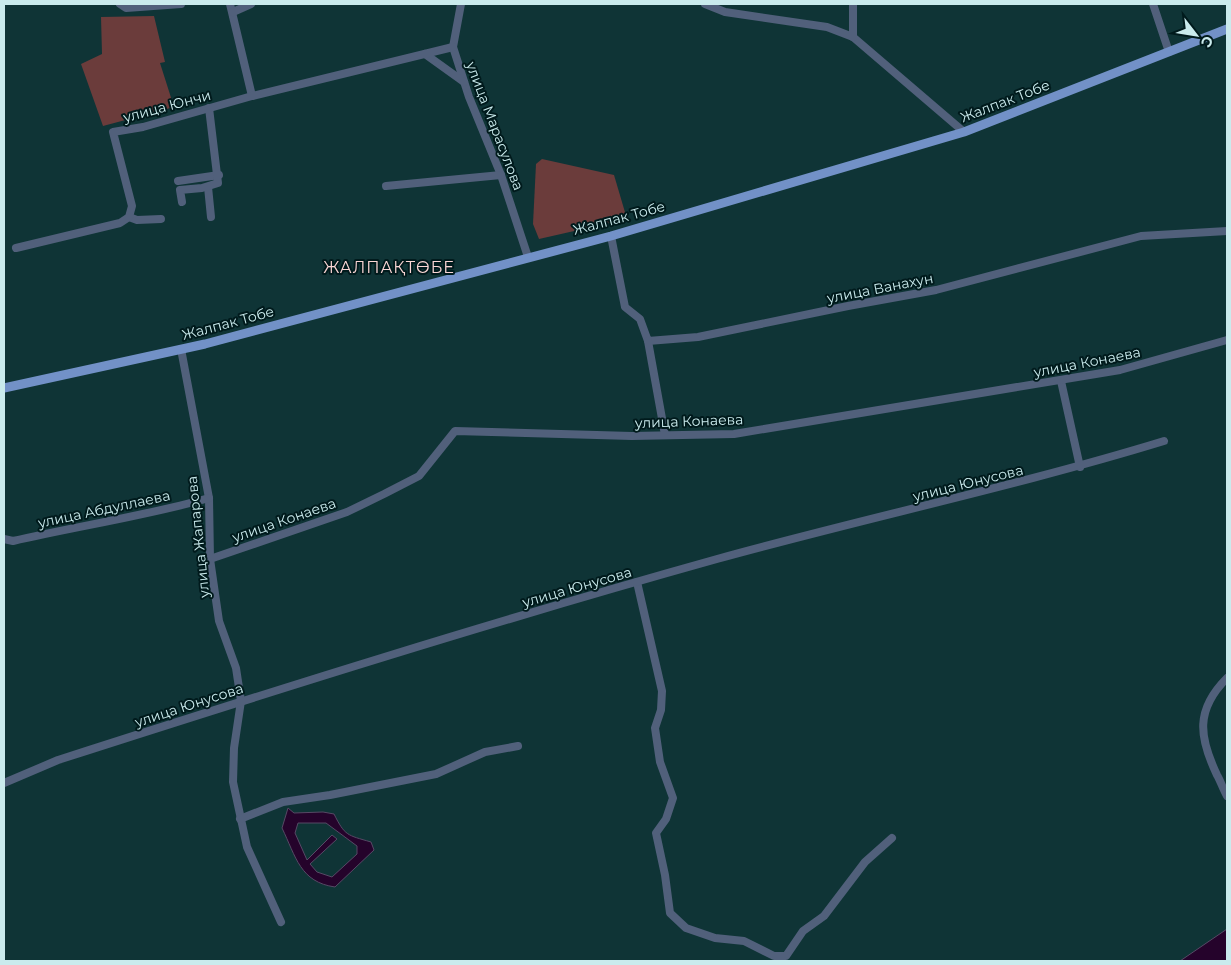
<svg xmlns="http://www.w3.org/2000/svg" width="1231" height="965" viewBox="0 0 1231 965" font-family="Montserrat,sans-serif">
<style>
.green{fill:#6b3c3b}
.water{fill:#25032b;stroke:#564965;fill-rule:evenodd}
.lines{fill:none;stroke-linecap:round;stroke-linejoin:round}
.minor{stroke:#51607b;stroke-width:8}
.major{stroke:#7291c7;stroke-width:9}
.labels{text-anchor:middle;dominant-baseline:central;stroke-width:4;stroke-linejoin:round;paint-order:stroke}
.street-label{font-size:14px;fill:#caebed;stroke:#001a1c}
.quarter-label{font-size:16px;letter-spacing:1px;fill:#fbd7d6;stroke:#001a1c}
</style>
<rect width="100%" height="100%" fill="#0f3436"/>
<g class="green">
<polygon points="154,16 165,62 160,63 174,107 103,126 81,64 102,54 101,17"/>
<polygon points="542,159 614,175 627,219 539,239 533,224 536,164"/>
</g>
<g class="water">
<path d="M288 808 294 813 323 812 334 814C345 836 347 835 371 842L374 850 335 887C300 882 296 857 282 828ZM298 823H326L357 846V854L332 877 317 872 310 864 337 839 332 835 307 860 295 833Z"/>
<polygon points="1227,929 1227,960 1225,961 1180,961"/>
</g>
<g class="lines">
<g class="minor">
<polyline points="120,4 126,8 181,4"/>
<polyline points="230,4 252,96"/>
<polyline points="461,4 453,47 469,97 501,175 528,257"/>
<polyline points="705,4 725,12 827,27 853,37 964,132"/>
<polyline points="1153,4 1169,52"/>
<polyline points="233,12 251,4"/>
<polyline points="853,37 853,4"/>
<polyline points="425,54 464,82"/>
<polyline points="178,181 219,175"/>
<polyline points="386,186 501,175"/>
<polyline points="208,187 211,217"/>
<polyline points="182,202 180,190 202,188 218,183 209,108"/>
<polyline points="129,217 137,220 161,219"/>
<polyline points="611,236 625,307 640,319 648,341 698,337 848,306 936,290 1141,236 1227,231"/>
<polyline points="16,248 120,223 129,217 132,206 113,132 143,127 252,96 453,47"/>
<polyline points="648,341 665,435"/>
<polyline points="181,349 209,498 210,559 219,621 236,668 241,701 234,748 233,782 247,847 281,922"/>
<polyline points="1061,381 1080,467"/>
<path d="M4 539 13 541C78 526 145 516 209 498"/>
<polyline points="210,559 347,512 384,494 419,476 455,431 632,436 734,434 1120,370 1227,340"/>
<polyline points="637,582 662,691 661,710 655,728 660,762 673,798 666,819 656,833 665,875 670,913 686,928 715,938 744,941 774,956 786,956 803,931 824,916 865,862 892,838"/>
<path d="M1227 678C1195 710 1199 737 1217 775 1221 782 1223 789 1227 796"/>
<path d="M4 783 58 760C276 690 495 621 717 559 865 518 1017 486 1164 441"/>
<polyline points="240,819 283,802 330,795 436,774 485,752 518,746"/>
</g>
<polyline class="major" points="4,388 205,344 611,236 964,132 1227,29"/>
</g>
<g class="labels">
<g class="street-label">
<text transform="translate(1005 101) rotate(-21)">Жалпак Тобе</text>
<text transform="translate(167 106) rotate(-15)">улица Юнчи</text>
<text transform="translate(495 126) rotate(69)">улица Марасулова</text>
<text transform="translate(619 218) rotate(-15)">Жалпак Тобе</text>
<text transform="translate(880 288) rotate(-11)">улица Ванахун</text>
<text transform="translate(228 323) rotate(-15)">Жалпак Тобе</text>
<text transform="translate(1087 362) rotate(-11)">улица Конаева</text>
<text transform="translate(689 421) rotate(-2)">улица Конаева</text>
<text transform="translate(968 483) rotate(-14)">улица Юнусова</text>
<text transform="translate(104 509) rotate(-12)">улица Абдуллаева</text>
<text transform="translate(284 520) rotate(-19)">улица Конаева</text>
<text transform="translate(198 537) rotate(-96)">улица Жапарова</text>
<text transform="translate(577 587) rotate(-16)">улица Юнусова</text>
<text transform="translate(189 705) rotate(-18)">улица Юнусова</text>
</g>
<g class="quarter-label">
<text x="389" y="267">ЖАЛПАҚТӨБЕ</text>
</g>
</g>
<rect width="1231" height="965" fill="none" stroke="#caebed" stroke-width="10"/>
<g transform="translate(1196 35) rotate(121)" stroke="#001a1c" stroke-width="4" paint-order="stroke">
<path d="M0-4L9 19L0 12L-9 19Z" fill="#caebed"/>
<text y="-8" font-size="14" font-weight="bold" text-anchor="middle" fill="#caebed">С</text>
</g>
</svg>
